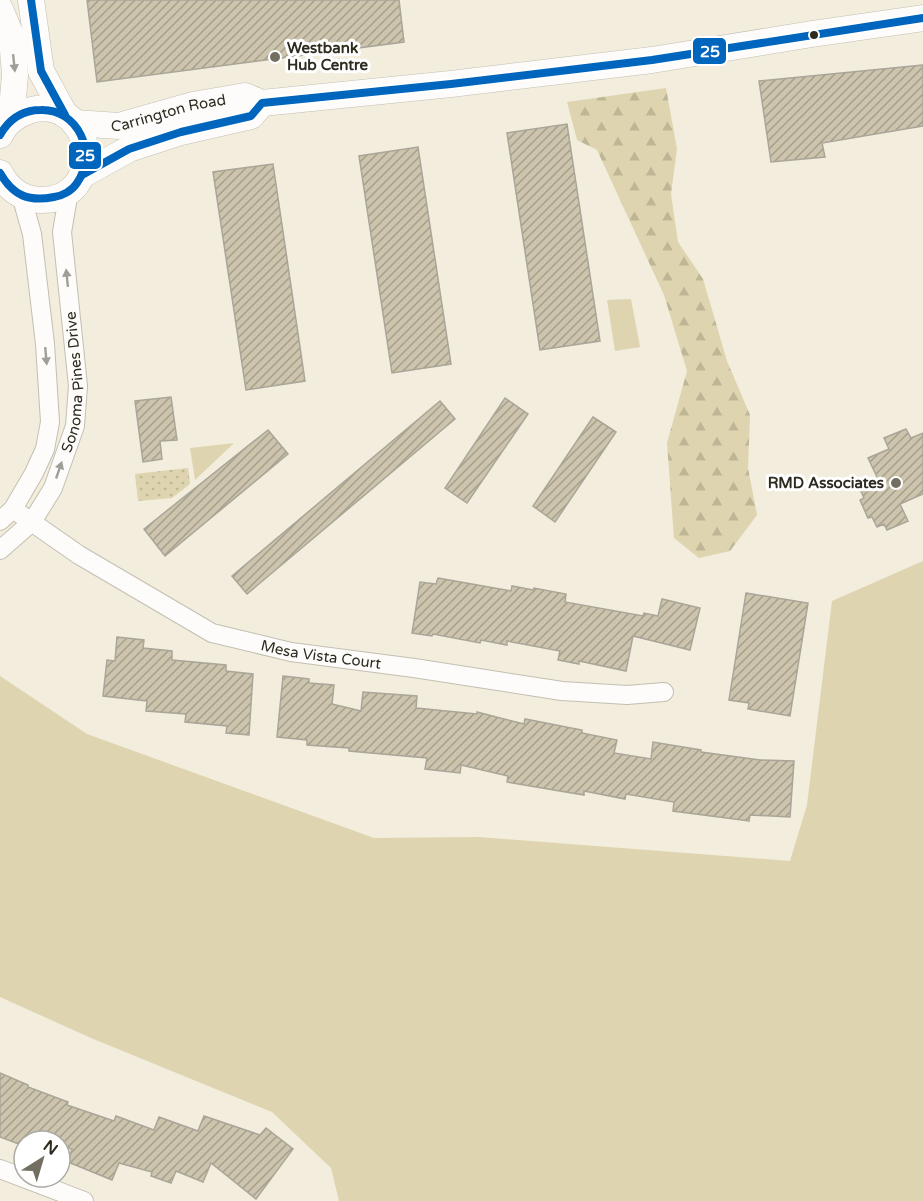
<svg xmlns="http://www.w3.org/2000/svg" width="923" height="1201" viewBox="0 0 923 1201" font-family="'Varela Round',sans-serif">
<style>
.green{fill:#ded4af}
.forest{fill:url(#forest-firs)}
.garden{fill:url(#garden-dots)}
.building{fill:url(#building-hatch);stroke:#a9a598;stroke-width:1.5}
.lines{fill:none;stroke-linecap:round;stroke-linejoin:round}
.street-casing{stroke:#c3bfb2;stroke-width:20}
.secondary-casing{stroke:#c3bfb2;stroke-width:27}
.street{stroke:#fdfcfa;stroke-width:18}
.secondary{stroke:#fdfcfa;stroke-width:26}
.bus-1-casing{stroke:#fff;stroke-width:12}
.bus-1{stroke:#0065bd;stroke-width:8}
.oneway{fill:#9f9e97}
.bus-dot{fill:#2d2a1e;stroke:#fff;stroke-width:2}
.poi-dot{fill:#726e60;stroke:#fff;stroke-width:2}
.labels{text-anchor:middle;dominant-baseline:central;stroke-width:6;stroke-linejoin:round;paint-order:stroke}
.poi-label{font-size:15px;font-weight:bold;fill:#2d2a1e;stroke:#fff;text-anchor:start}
.street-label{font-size:15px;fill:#2d2a1e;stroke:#fff}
.line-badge{stroke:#fff;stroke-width:2}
.badge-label{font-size:16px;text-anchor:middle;font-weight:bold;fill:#fff}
</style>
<defs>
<pattern id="forest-firs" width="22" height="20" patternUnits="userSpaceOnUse" patternTransform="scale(1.5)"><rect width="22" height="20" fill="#ded4af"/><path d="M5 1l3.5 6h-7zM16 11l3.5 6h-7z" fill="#bfb696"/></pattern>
<pattern id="garden-dots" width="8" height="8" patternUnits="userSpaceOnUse" patternTransform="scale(1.5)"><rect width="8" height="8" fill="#ded4af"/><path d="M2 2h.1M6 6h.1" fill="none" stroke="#bfb696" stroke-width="1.8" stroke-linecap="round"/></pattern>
<pattern id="building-hatch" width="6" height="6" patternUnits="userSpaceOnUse" patternTransform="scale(1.5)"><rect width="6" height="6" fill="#ccc4ac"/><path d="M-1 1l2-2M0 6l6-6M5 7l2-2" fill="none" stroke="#a69f8b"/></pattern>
</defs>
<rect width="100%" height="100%" fill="#f2eddc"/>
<g class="green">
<polygon points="631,299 640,347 615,351 607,300"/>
<polygon points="234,443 195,480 190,448"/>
<polygon points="923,561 923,1201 339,1201 331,1168 272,1112 91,1038 0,997 0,676 87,734 374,838 479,837 790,861 807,805 832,601"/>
</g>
<polygon class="forest" points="666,88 677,149 671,194 678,242 703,279 727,361 750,415 748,468 757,515 730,551 699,558 674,538 667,443 687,371 664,295 597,150 577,140 567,102"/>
<polygon class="garden" points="188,468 190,484 172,498 138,501 135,474"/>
<g class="building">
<polygon points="87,0 399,0 404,42 97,82"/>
<polygon points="923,65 923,126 822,143 825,157 771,162 759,81"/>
<polygon points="567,124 600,341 540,350 507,133"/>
<polygon points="418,147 451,364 392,373 359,156"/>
<polygon points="273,164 305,381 246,390 213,172"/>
<polygon points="171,397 177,440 160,441 162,459 143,462 135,401"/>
<polygon points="505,398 528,414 467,503 445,488"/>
<polygon points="440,401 455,419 247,594 232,576"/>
<polygon points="593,417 616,432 555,522 533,506"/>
<polygon points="906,429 911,438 923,433 923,494 900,504 908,521 887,530 884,524 877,527 872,517 868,518 860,500 864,498 859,487 878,479 868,458 889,449 884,438"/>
<polygon points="268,430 288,454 165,556 144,529"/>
<polygon points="438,578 511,591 512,586 533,590 534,588 566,594 565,602 643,616 644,613 658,616 662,599 700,608 690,650 633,636 626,671 579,661 579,664 558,660 560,651 507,641 507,645 481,640 480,643 433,634 432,636 412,633 420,582 436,584"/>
<polygon points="746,593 808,603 790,716 748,709 749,703 729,700"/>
<polygon points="117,637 144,640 143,648 172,651 172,660 226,665 226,671 253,674 249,735 226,733 227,726 185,722 186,714 146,711 147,701 103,696 107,660 115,661"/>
<polygon points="283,676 309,679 309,683 334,685 332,704 361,711 363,692 417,696 416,708 477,714 477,712 524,724 525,719 582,730 582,733 617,740 614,753 651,759 653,742 701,750 701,752 760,760 794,761 790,817 750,815 749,821 673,811 674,802 626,794 625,799 584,791 584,795 507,782 508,776 461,765 460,773 425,769 427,758 349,751 349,748 307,745 307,740 277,737"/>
<polygon points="0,1073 28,1085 28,1087 68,1102 67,1105 114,1121 116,1116 154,1130 159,1117 198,1131 204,1116 260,1135 266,1128 293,1149 256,1199 211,1163 203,1182 176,1171 171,1183 151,1176 152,1172 119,1163 112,1180 68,1162 72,1149 60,1146 60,1141 24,1141 24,1146 0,1137"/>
</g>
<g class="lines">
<defs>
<g id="street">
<path id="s1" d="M13 509 79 555 212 633 291 652 414 668 562 691 627 695 664 692"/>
<polyline points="0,521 13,509 34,473 45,449 50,422 45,344 32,234 21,195"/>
<path id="s2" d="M0 550 32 522 53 488 75 426 78 386 62 232 69 191"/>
<polyline points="0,1169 84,1201"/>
</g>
<g id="secondary">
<polyline points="31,0 41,71 65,115"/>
<polyline points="0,9 12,38 15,75 11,120"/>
<path id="s3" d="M74 123 119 126 193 105 245 96 262 103 451 84 652 60 812 34 923 18"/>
<path d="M0 135C6 122 18 114 31 110 96 94 108 202 40 200 22 199 8 189 0 173"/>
<polyline points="82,175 129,149 181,132 251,116 262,103"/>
</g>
</defs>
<use href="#street" class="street-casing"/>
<use href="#secondary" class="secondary-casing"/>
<use href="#street" class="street"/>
<use href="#secondary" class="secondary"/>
<defs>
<g id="bus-1">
<polyline points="31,0 41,71 65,115"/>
<path d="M0 135C9 119 23 110 41 110 78 109 98 153 77 183 72 191 62 196 54 197 29 202 13 196 0 173"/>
<polyline points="82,175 129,149 181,132 251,116 262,103 451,84 652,60 923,18"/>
</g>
</defs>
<use href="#bus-1" class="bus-1-casing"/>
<use href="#bus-1" class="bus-1"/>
</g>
<defs><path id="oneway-solid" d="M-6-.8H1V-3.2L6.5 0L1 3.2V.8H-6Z" transform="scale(1.5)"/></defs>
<g class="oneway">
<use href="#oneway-solid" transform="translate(14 63) rotate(84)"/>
<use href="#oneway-solid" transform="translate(67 278) rotate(-96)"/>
<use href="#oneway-solid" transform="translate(46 356) rotate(85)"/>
<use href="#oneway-solid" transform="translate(59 470) rotate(-71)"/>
</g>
<circle class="bus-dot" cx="814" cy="35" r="5"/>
<g class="poi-dot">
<circle cx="275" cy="57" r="6"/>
<circle cx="896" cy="483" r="6"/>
</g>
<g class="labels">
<g class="poi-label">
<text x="287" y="48">Westbank<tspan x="287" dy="17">Hub Centre</tspan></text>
<text x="884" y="483" text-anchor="end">RMD Associates</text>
</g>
<g class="street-label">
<text stroke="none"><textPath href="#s3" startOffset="96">Carrington Road</textPath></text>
<text stroke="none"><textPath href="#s2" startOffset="192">Sonoma Pines Drive</textPath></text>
<text stroke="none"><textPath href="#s1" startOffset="346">Mesa Vista Court</textPath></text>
</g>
</g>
<g class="line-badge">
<rect x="692" y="37" width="35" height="28" rx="6" fill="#0065bd"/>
<rect x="68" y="141" width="34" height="29" rx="6" fill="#0065bd"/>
</g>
<g class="badge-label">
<text x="710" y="57">25</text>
<text x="85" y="161">25</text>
</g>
<g transform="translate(42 1159) rotate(37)"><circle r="28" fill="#ffffff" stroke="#abaaa5" stroke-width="1.5"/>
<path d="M0-4.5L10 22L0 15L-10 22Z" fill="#726e60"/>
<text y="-9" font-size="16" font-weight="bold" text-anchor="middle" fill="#2d2a1e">N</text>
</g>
</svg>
